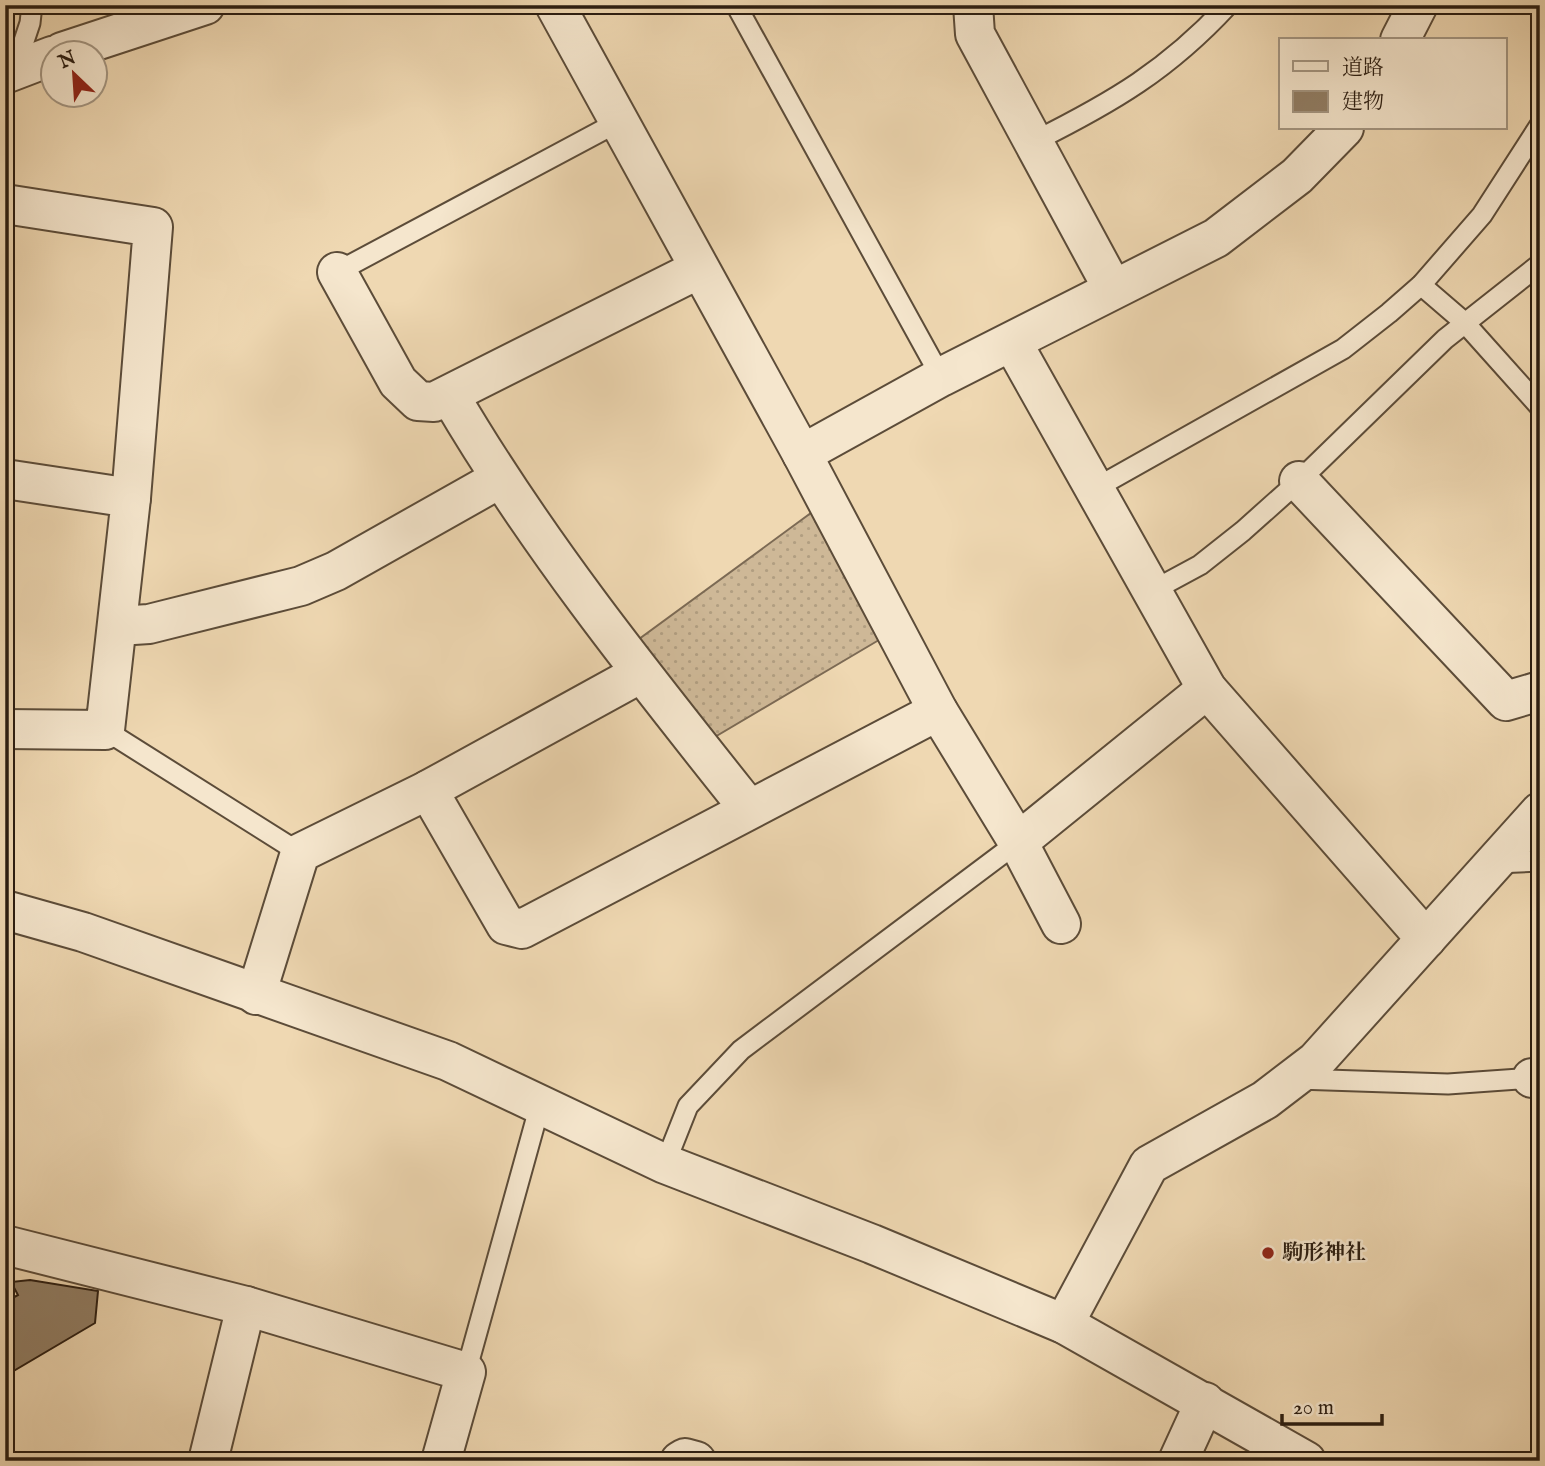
<svg xmlns="http://www.w3.org/2000/svg" width="1545" height="1466" viewBox="0 0 1545 1466" font-family="'IM FELL English','Noto Serif JP',serif">
<style>
.grass{fill:url(#grass-dots);stroke:#7c6a54;stroke-width:2}
.building{fill:#917e65;stroke:#2b1d11;stroke-width:2}
.lines{fill:none;stroke-linecap:round;stroke-linejoin:round}
.service-casing{stroke:#5c4c39;stroke-width:23}
.minor-casing{stroke:#5c4c39;stroke-width:42}
.tertiary-casing{stroke:#5c4c39;stroke-width:42}
.service{stroke:#f5e6cd;stroke-width:19}
.minor{stroke:#f5e6cd;stroke-width:38}
.tertiary{stroke:#f5e6cd;stroke-width:38}
.poi-dot{fill:#8f2418;stroke:#f5e6cd;stroke-width:2.5}
.labels{text-anchor:middle;dominant-baseline:central;stroke-width:5;stroke-linejoin:round;paint-order:stroke}
.poi-label{font-size:21px;font-weight:bold;fill:#2b1d11;stroke:#f5e6cd;text-anchor:start}
</style>
<defs>
<pattern id="grass-dots" width="8" height="8" patternUnits="userSpaceOnUse" patternTransform="scale(1.75)"><rect width="8" height="8" fill="#ceb897"/><path d="M2 2h.1M6 6h.1" fill="none" stroke="#b19e81" stroke-width="1.8" stroke-linecap="round"/></pattern>
</defs>
<rect width="100%" height="100%" fill="#efd8b2"/>
<filter id="stains"><feTurbulence type="fractalNoise" baseFrequency=".00286" numOctaves="4"/><feColorMatrix values="0 0 0 0 .2 0 0 0 0 .09 0 0 0 0 .02 0 0 0 .5 -.17"/></filter>
<radialGradient id="worn" r=".72"><stop offset=".6" stop-color="#630" stop-opacity="0"/><stop offset="1" stop-color="#630" stop-opacity=".3"/></radialGradient>
<polygon class="grass" points="815,510 884,637 708,741 635,642"/>
<polygon class="building" points="30,1280 98,1291 95,1323 5,1376 5,1302 18,1295 11,1282"/>
<g class="lines">
<defs>
<g id="service">
<polyline points="736,5 941,377"/>
<polyline points="15,68 30,23 32,5"/>
<path d="M1035 141C1113 102 1168 70 1228 5"/>
<polyline points="337,272 618,122"/>
<polyline points="1421,285 1464,322 1540,407"/>
<polyline points="1094,489 1343,349 1389,313 1421,285 1482,215 1540,125"/>
<polyline points="1150,592 1200,565 1243,531 1299,481 1445,339 1540,264"/>
<polyline points="105,730 300,853"/>
<polyline points="1495,863 1540,861"/>
<polyline points="1297,1079 1448,1084 1532,1078"/>
<polyline points="665,1164 688,1106 741,1050 1018,842"/>
<polyline points="466,1372 540,1105"/>
</g>
<g id="minor">
<polyline points="555,5 802,454 938,711 1018,842 1061,924"/>
<polyline points="973,5 975,34 1113,289"/>
<polyline points="62,52 205,5"/>
<polyline points="5,74 52,56"/>
<polyline points="5,204 153,227 131,498"/>
<polyline points="337,272 398,382 418,401 434,402 699,269"/>
<polyline points="1012,342 1207,689 1426,939"/>
<path d="M450 396C536 543 643 676 749 809"/>
<polyline points="5,479 131,498 105,730 5,729"/>
<polyline points="1299,481 1506,701 1540,691"/>
<polyline points="118,626 149,624 301,586 336,571 499,479"/>
<polyline points="428,790 506,925 522,929 938,711"/>
<polyline points="1018,842 1207,689"/>
<polyline points="5,910 83,932 448,1061 665,1164 872,1244 1064,1324 1306,1461"/>
<polyline points="256,995 300,853 428,790 641,673"/>
<polyline points="1532,1078 1540,1077"/>
<polyline points="5,1245 246,1306 466,1372 441,1461"/>
<polyline points="1064,1324 1149,1165 1265,1100 1316,1061 1540,812"/>
<polyline points="208,1461 246,1306"/>
<polyline points="680,1461 685,1458 696,1461"/>
<polyline points="1178,1461 1205,1402"/>
</g>
<g id="tertiary">
<polyline points="1400,40 1418,5"/>
<polyline points="802,454 941,377 1216,238 1297,176 1344,128"/>
</g>
</defs>
<use href="#service" class="service-casing"/>
<use href="#minor" class="minor-casing"/>
<use href="#tertiary" class="tertiary-casing"/>
<use href="#service" class="service"/>
<use href="#minor" class="minor"/>
<use href="#tertiary" class="tertiary"/>
</g>
<circle class="poi-dot" cx="1268" cy="1253" r="7"/>
<g class="labels">
<g class="poi-label">
<text x="1282" y="1253">駒形神社</text>
</g>
</g>
<rect width="1545" height="1466" fill="none" stroke="#efd8b2" stroke-width="28"/>
<rect x="7" y="7" width="1531" height="1452" fill="none" stroke="#2b1d11" stroke-width="3.5"/>
<rect x="14" y="14" width="1517" height="1438" fill="none" stroke="#2b1d11" stroke-width="2"/>
<rect x="1279" y="38" width="228" height="91" fill="#f5e6cd" stroke="#a49682" stroke-width="2"/>
<rect x="1293" y="61" width="35" height="10" fill="#f5e6cd" stroke="#a49682" stroke-width="2"/>
<text x="1342" y="74" font-size="21" fill="#2b1d11">道路</text>
<rect x="1293" y="91" width="35" height="21" fill="#917e65" stroke="#a49682" stroke-width="2"/>
<text x="1342" y="108" font-size="21" fill="#2b1d11">建物</text>
<g transform="translate(74 74) rotate(335)"><circle r="33" fill="#f5e6cd" stroke="#a49682" stroke-width="2"/>
<path d="M0-5L12 26L0 18L-12 26Z" fill="#8f2418"/>
<text y="-10" font-size="19" font-weight="bold" text-anchor="middle" fill="#2b1d11">N</text>
</g>
<path d="M1282 1414v10h100v-10" fill="none" stroke="#2b1d11" stroke-width="3.5"/>
<text x="1293" y="1414" font-size="21" fill="#2b1d11" stroke="#f5e6cd" stroke-width="5" paint-order="stroke">20 m</text>
<rect width="100%" height="100%" filter="url(#stains)"/>
<rect width="100%" height="100%" fill="url(#worn)"/>
</svg>
